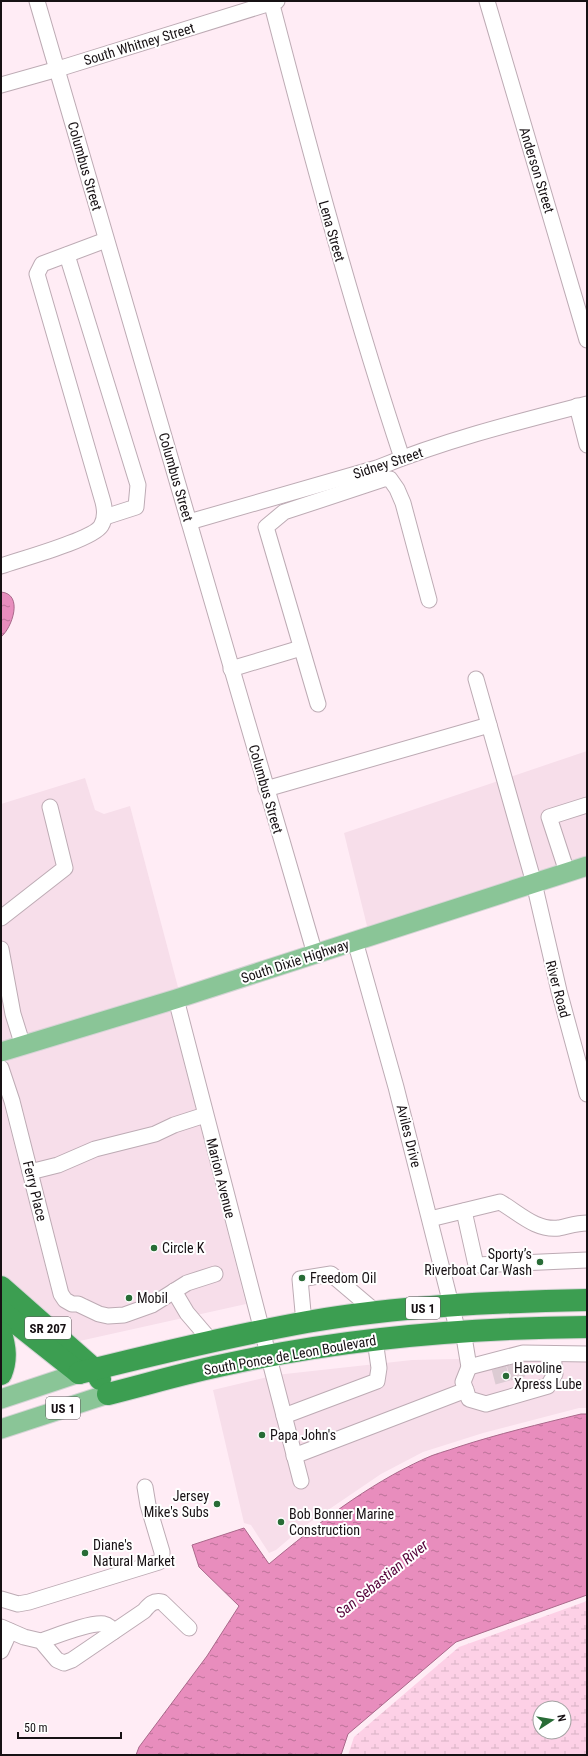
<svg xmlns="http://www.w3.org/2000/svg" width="588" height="1756" viewBox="0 0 588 1756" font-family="'Roboto Condensed',sans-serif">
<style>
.built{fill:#f7deea}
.wetland{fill:url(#wetland-marsh);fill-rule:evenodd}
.water{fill:url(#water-ripples);stroke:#a9688a}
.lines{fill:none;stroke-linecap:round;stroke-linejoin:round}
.minor-tunnel{stroke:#dccbd3;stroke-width:15;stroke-dasharray:15 8;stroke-linecap:butt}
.minor-casing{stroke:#bdabb4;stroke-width:17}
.major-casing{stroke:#d5d4d5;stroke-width:21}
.highway-casing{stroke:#d5d4d5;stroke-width:24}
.minor{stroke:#fff;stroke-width:15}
.major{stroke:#8ac597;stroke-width:19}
.highway{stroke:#3c9e51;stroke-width:22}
.poi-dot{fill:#286c36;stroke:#fff;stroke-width:1.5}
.labels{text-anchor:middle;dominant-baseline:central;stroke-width:4;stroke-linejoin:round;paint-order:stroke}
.shield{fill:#fff;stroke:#5d585a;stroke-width:1}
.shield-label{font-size:13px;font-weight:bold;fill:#171114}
.street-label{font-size:14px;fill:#171114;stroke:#fff}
.poi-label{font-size:14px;fill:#171114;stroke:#fff;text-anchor:start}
.water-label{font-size:15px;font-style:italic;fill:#550239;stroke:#fff}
</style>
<defs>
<pattern id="wetland-marsh" width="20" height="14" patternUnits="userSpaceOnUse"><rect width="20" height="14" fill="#fdd0e6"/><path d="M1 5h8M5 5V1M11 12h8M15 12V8" fill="none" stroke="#d8b2c4"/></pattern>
<pattern id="water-ripples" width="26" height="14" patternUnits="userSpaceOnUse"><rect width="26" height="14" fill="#e88dbd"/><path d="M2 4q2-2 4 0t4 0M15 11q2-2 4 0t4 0" fill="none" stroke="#bb7298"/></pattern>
</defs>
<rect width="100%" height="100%" fill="#ffecf5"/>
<g class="built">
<polygon points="587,751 587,859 368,930 344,833"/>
<polygon points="85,778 95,810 104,814 130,806 179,991 1,1045 1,804"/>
<polygon points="170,1008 246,1304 75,1342 1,1276 1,1093 53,1296 58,1304 67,1310 84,1312 87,1298 75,1297 68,1291 20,1099 6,1058"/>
<polygon points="587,1356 587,1408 579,1408 483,1433 423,1452 381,1474 303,1527 276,1550 269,1553 251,1525 244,1523 213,1390 276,1375 412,1360"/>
</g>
<path class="wetland" d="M587 1601V1755H348L354 1737 459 1647ZM540 1708H564V1732H540Z"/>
<g class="water">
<path d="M1 592C24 594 12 628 1 637Z"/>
<path d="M581 1414H587V1595L456 1642 348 1734 341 1755H136L139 1747 207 1656 239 1606 199 1567 192 1545 244 1528 269 1564C317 1524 367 1485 424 1459 434 1454 447 1451 458 1447 498 1434 540 1424 581 1414Z"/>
</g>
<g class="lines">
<g class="minor-tunnel">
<polyline points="514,1364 519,1382"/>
<polyline points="499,1368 504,1387"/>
</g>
<defs>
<g id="minor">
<polyline points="37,1 315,954"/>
<path d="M271 1C311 155 352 307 402 458"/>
<polyline points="487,1 587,340"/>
<polyline points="1,85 58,69 277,1"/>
<polyline points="67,255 138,485 136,507 105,517"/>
<polyline points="577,406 587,445"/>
<path d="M189 522 377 468C445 440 517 422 587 404"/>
<path d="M1 566C21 559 92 540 101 526 106 518 105 510 103 502L37 274 42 264 106 240"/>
<polyline points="231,669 301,648"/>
<polyline points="476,679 534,883 559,991 587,1094"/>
<polyline points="318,704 266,527 284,512 384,479 390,479 397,489 403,503 429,600"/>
<polyline points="266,789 489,725"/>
<polyline points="567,872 549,817 587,805"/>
<polyline points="1,918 65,868 50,807"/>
<polyline points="355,941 396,1087 458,1332"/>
<polyline points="1,949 13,1014 23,1046"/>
<polyline points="176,999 301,1481"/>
<polyline points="1,1068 12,1101 61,1294 65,1300 72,1304 78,1304 99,1314 108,1316 124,1315 152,1305 187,1283 215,1274"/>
<polyline points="30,1172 58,1165 95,1149 155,1134 174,1125 205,1115"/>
<polyline points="464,1211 476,1265 587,1260"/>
<path d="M430 1219 500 1202C519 1213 536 1231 559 1228 569 1226 577 1223 587 1223"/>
<polyline points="174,1291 187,1313 211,1341"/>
<polyline points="304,1323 300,1279 331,1274 377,1313"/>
<polyline points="463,1331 469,1367 463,1382 469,1399 486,1404 548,1386 555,1374 553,1354"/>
<polyline points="469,1367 523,1353 587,1354"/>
<polyline points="284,1416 377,1381 379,1368 375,1340"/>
<polyline points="294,1456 466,1390"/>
<polyline points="1,1599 18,1604 29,1602 159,1562 162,1558 162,1552 148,1505 145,1487"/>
<path d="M1 1627 24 1637 41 1641 57 1660 64 1663 72 1660 144 1611C149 1605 153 1600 162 1602L189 1628"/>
<path d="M41 1641C56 1636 90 1622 104 1624 109 1625 111 1628 113 1632"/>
<polyline points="1,1651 10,1631"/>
</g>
<g id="major">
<polyline points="1,1052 176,999 587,866"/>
<polyline points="1,1399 79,1373"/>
<polyline points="1,1429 108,1394"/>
</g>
<g id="highway">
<polyline points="1,1287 95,1370 100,1379"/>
<polyline points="1,1311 79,1373"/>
<path d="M1 1333C5 1347 7 1359 1 1374"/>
<path d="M79 1373C155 1354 230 1336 307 1322 399 1306 493 1302 587 1300"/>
<path d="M108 1394C148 1384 188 1372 228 1364 346 1338 467 1328 587 1327"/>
</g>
</defs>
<use href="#minor" class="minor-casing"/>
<use href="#major" class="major-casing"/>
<use href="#highway" class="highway-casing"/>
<use href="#minor" class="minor"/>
<use href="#major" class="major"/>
<use href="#highway" class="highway"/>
</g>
<g class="poi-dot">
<circle cx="154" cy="1248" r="4"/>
<circle cx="540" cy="1262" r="4"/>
<circle cx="302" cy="1278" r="4"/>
<circle cx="129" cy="1298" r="4"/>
<circle cx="506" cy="1376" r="4"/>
<circle cx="262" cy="1435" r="4"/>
<circle cx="217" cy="1504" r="4"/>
<circle cx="281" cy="1522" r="4"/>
<circle cx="85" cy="1553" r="4"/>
</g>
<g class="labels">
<g class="shield">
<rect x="406" y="1297" width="34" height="22" rx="3"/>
<rect x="25" y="1317" width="46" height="22" rx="3"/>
<rect x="46" y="1397" width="34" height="22" rx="3"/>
</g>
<g class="shield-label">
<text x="423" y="1308">US 1</text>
<text x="48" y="1328">SR 207</text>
<text x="63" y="1408">US 1</text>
</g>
<g class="street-label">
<text transform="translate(139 44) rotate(-17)">South Whitney Street</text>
<text transform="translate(85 166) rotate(74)">Columbus Street</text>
<text transform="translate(537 170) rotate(73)">Anderson Street</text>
<text transform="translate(332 231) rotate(74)">Lena Street</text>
<text transform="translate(388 463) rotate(-18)">Sidney Street</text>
<text transform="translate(176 477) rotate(74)">Columbus Street</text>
<text transform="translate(266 789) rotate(74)">Columbus Street</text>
<text transform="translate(295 961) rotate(-18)">South Dixie Highway</text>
<text transform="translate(558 989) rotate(75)">River Road</text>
<text transform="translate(409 1136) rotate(76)">Aviles Drive</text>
<text transform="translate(221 1178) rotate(76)">Marion Avenue</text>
<text transform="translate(35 1191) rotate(76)">Ferry Place</text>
<text transform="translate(290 1355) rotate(-10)">South Ponce de Leon Boulevard</text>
</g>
<g class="poi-label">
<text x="162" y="1248">Circle K</text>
<text x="532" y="1254" text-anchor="end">Sporty’s<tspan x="532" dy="16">Riverboat Car Wash</tspan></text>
<text x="310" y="1278">Freedom Oil</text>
<text x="137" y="1298">Mobil</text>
<text x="514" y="1368">Havoline<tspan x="514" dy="16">Xpress Lube</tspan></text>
<text x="270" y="1435">Papa John's</text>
<text x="209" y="1496" text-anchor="end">Jersey<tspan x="209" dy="16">Mike's Subs</tspan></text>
<text x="289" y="1514">Bob Bonner Marine<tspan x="289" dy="16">Construction</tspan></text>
<text x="93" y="1545">Diane's<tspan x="93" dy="16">Natural Market</tspan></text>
</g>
<g class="water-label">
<text transform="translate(382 1579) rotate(-39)">San Sebastian River</text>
</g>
</g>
<rect width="588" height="1756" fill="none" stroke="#171114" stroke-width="4"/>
<g transform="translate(552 1720) rotate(78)"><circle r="19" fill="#ffffff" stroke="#a2a0a1"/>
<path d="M0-3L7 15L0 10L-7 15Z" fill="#286c36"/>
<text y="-6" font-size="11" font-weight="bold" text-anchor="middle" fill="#171114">N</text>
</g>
<path d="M18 1732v6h103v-6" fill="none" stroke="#171114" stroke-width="2"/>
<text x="24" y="1732" font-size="12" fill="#171114" stroke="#ffffff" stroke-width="3" paint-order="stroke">50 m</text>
</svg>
